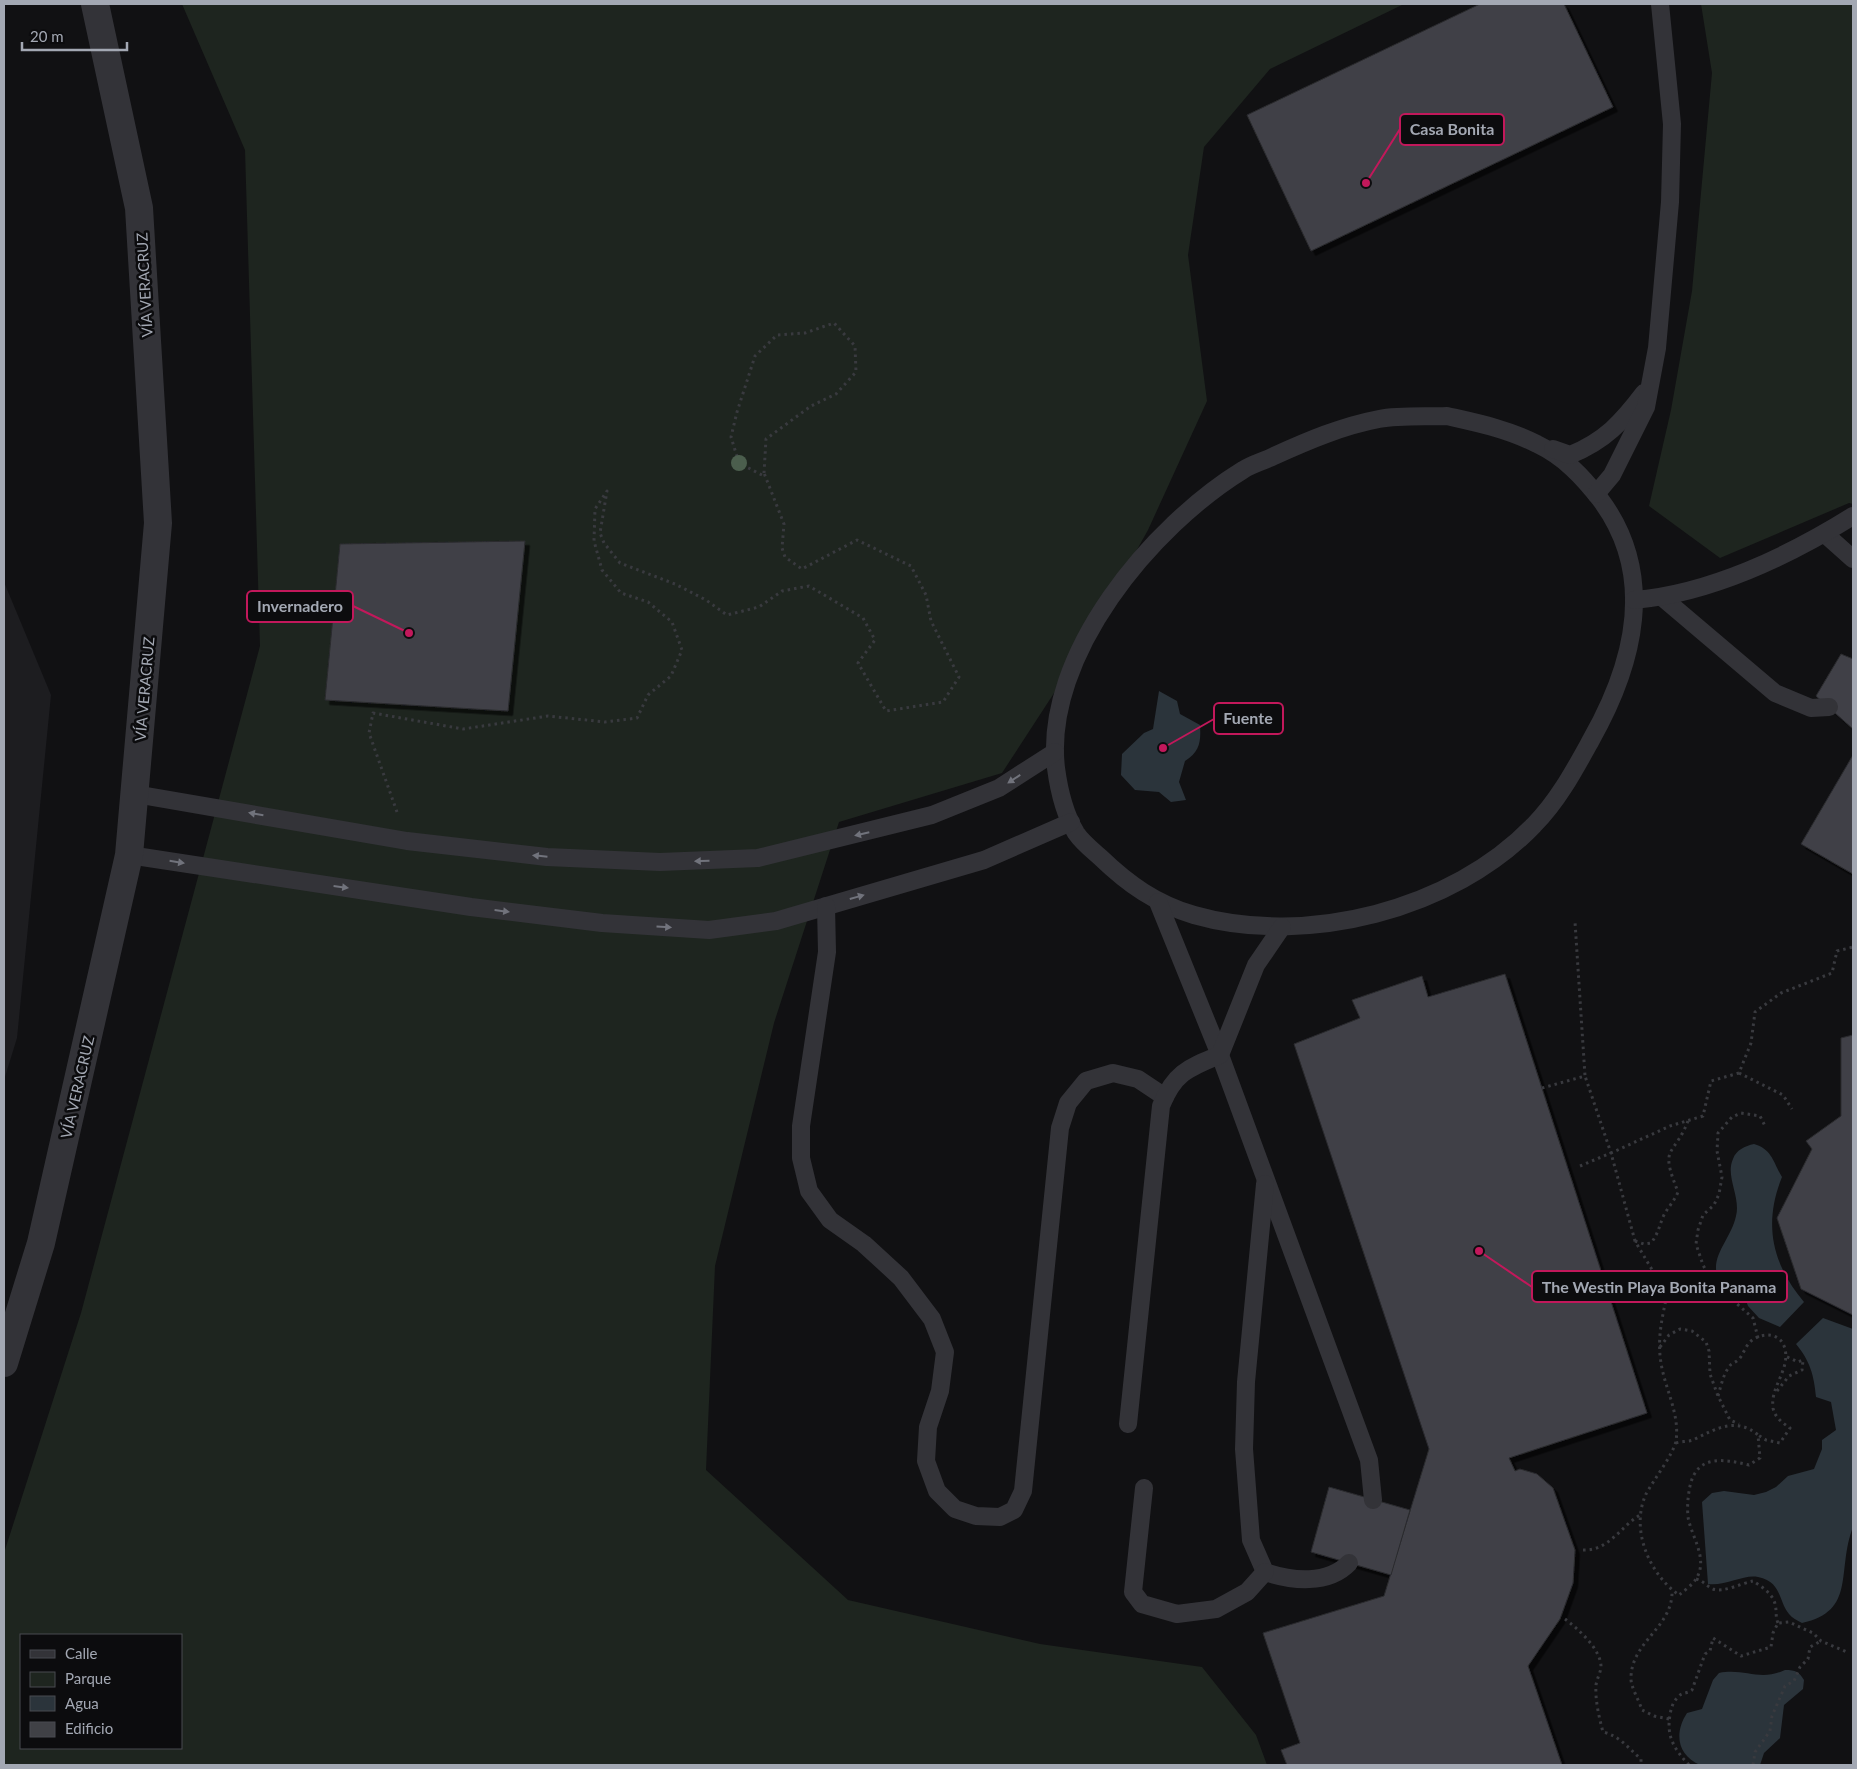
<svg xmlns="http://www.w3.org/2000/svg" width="1857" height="1769" viewBox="0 0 1857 1769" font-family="Lato,sans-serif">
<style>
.built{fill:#1d1d20}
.green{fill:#1e251f;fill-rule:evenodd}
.water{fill:#2b343b}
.building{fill:#404146;stroke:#2b2b2f;filter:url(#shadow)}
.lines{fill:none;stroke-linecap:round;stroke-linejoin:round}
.path{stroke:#393a3f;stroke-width:3;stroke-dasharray:2.5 4;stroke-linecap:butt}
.service{stroke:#333338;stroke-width:18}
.tertiary{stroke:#333338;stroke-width:28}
.tree{fill:#4b5e4d}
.oneway{fill:#71737c}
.labels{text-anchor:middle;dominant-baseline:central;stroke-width:5;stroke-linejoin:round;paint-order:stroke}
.street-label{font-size:15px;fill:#a3a8b3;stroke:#0c0c0e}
.leader{fill:none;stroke:#c2185b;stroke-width:2}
.callout-dot{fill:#c2185b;stroke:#0c0c0e;stroke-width:2}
.callout{fill:#0c0c0e;stroke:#c2185b;stroke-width:2}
.callout-label{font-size:16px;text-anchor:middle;font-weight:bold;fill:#a3a8b3}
</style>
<defs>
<filter id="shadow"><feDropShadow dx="4.5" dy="4.5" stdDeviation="0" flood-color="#0009"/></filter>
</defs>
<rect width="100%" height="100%" fill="#111113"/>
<polygon class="built" points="4,582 51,695 17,1038 4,1080"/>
<g class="green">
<path d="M182 4H1404L1270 69 1204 147 1188 255 1207 401 1148 530 1071 667 1002 773 839 822 774 1023 715 1266 706 1470 848 1600 1040 1644 1202 1667 1256 1735 1267 1765H4V1553L81 1313 260 646 245 150ZM21 1635H181V1748H21Z"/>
<polygon points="1701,4 1853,4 1853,504 1849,503 1720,558 1649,506 1671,410 1692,291 1712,73"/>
</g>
<g class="water">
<path d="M1159 691 1177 701 1180 714 1200 725C1201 742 1200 751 1185 761L1179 782 1186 800 1171 802 1159 792 1135 790 1121 775 1122 754 1144 733 1153 729Z"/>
<path d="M1754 1144C1772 1149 1773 1162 1782 1177 1763 1224 1772 1264 1804 1302L1780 1327 1759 1318 1748 1306 1744 1295 1726 1291C1701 1262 1730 1244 1736 1216 1741 1197 1725 1176 1733 1159 1736 1150 1745 1146 1754 1144Z"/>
<path d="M1823 1318 1853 1329V1527C1836 1571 1857 1611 1802 1623 1797 1620 1792 1618 1789 1614 1778 1600 1782 1582 1758 1577 1744 1574 1727 1586 1708 1584L1702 1502 1712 1493 1724 1491 1754 1495 1766 1492 1776 1487 1788 1476 1814 1469 1822 1449V1440L1836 1430 1831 1402 1816 1397C1814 1375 1810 1361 1796 1344Z"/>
<path d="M1785 1670C1796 1670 1799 1672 1804 1680L1803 1689 1784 1705 1780 1738 1764 1753 1760 1765H1700C1677 1755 1674 1733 1687 1713L1702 1709 1713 1680 1719 1673C1745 1668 1760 1682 1785 1670Z"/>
</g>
<g class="building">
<polygon points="1480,4 1564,4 1613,107 1311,251 1247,115"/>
<polygon points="525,541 508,711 325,700 340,544"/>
<polygon points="1841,654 1853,659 1853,729 1816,696"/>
<polygon points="1853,755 1853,874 1801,844"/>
<polygon points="1505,974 1647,1413 1509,1458 1515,1471 1520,1469 1537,1474 1553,1488 1575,1550 1573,1583 1560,1619 1528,1666 1562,1765 1287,1765 1281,1750 1300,1743 1263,1633 1384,1596 1429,1449 1294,1044 1360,1018 1352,1000 1422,976 1428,997"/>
<polygon points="1853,1035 1853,1315 1801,1289 1777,1218 1812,1149 1806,1141 1841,1116 1841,1038"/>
<polygon points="1329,1487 1410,1510 1391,1575 1311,1552"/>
</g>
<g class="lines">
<g class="path">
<polyline points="397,812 369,733 373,713 463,729 548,716 605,722 637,718 648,695 671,676 682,650 672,622 648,602 621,593 602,570 594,541 595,509 607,491 600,533 604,543 620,563 675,584 706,600 727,615 759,607 782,591 809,586 863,618 875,640 858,663 886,711 943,702 959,677 931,621 926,595 911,566 857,540 802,569 785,557 782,548 784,524 764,473 762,475 739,463 731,437 737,412 755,356 777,335 805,333 834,323 855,346 856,372 836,394 811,406 766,439 764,473"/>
<polyline points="1739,1073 1783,1095 1792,1109"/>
<polyline points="1542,1088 1585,1076 1575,922"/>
<polyline points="1580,1166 1611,1153 1585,1076"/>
<path d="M1635 1241 1644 1244 1651 1243C1658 1234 1659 1227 1663 1217 1667 1208 1674 1202 1678 1192 1659 1144 1673 1159 1688 1121"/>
<polyline points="1758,1338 1753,1318 1712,1282 1703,1265 1696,1244 1698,1230 1703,1215 1714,1205 1719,1194 1722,1177 1717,1151 1718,1133 1732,1117 1741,1113 1760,1116 1765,1126"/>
<polyline points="1660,1347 1669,1335 1680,1329 1692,1331 1706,1342 1709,1351 1710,1374 1718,1396 1730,1420 1739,1424"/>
<polyline points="1777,1391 1789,1376 1802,1370 1803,1360 1798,1362 1785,1356"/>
<path d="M1718 1396C1721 1386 1723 1375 1729 1367 1731 1363 1735 1363 1738 1360 1743 1356 1745 1346 1751 1341 1762 1332 1781 1332 1785 1349 1790 1370 1770 1387 1773 1408 1775 1418 1783 1423 1790 1428L1780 1443 1766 1440 1758 1435"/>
<path d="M1676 1443C1682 1441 1690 1442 1695 1439 1717 1428 1737 1417 1758 1435L1760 1458 1749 1465C1724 1459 1697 1454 1690 1486 1688 1496 1687 1506 1688 1517 1691 1536 1709 1559 1696 1579 1692 1585 1684 1591 1679 1595 1649 1574 1630 1529 1646 1494 1653 1481 1674 1453 1676 1441 1680 1414 1665 1389 1661 1363 1657 1339 1662 1318 1667 1295L1635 1241 1611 1153 1670 1126 1703 1116 1711 1081 1739 1073 1751 1043 1755 1012 1781 993 1832 973 1837 951 1853 947"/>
<path d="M1583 1550C1609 1551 1621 1526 1640 1515"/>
<path d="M1696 1579C1704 1581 1706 1586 1713 1589 1723 1593 1742 1583 1753 1581 1761 1586 1773 1594 1775 1604 1777 1611 1775 1616 1778 1623"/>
<path d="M1565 1619C1578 1629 1600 1648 1601 1666 1601 1672 1597 1678 1596 1685 1595 1700 1599 1717 1603 1732 1620 1736 1628 1748 1641 1759V1765"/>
<path d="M1669 1719 1654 1716 1642 1710C1639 1700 1630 1686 1631 1677 1632 1641 1673 1627 1672 1591"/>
<path d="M1689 1765C1675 1750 1666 1737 1670 1715 1671 1708 1673 1702 1678 1697 1682 1692 1687 1694 1692 1690L1705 1654 1710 1651 1713 1638 1741 1656 1771 1647 1773 1633 1778 1623 1789 1622 1802 1628 1813 1633 1821 1641 1847 1652"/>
<polyline points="1753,1765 1755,1752 1770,1731 1772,1716 1785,1686 1794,1681 1800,1667 1808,1659 1810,1647 1821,1641"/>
</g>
<g class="service">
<path d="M1447 416C1478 423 1508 429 1537 444 1564 457 1582 476 1600 499 1657 575 1634 664 1591 740 1575 769 1558 801 1534 825 1453 910 1306 947 1194 915 1156 904 1128 884 1100 857 1092 850 1082 842 1076 833 1064 813 1059 791 1056 768 1043 655 1152 526 1243 470 1252 464 1264 461 1274 456 1307 441 1342 426 1379 419 1400 415 1425 417 1447 416Z"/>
<path d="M1553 449 1570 455C1605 441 1622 422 1644 393"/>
<polyline points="1596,494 1612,475 1646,407 1657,348 1670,202 1672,124 1660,4"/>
<polyline points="1825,534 1853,559"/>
<polyline points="1663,598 1775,693 1811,708 1829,707"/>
<path d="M1634 600C1709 594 1789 556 1853 516"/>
<polyline points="135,794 407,841 547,857 660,862 758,858 932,815 999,788 1055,752"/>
<polyline points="129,855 471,907 602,923 709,930 776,921 984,860 1071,822"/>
<polyline points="1158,902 1220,1055 1369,1460 1373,1500"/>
<polyline points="826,906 827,952 801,1126 801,1158 809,1191 830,1220 864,1244 901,1278 932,1319 945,1352 940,1391 928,1427 926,1461 937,1491 955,1509 976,1516 1000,1517 1014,1510 1023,1491 1060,1128 1068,1103 1086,1081 1113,1073 1138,1079 1165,1097"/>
<path d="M1265 1184 1246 1382 1244 1449 1251 1540 1265 1572C1292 1581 1328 1585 1349 1563"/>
<path d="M1128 1424 1161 1106C1174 1073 1188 1068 1220 1055L1256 965 1282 927"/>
<polyline points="1144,1488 1133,1592 1142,1604 1177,1614 1216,1609 1247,1592 1265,1572"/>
</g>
<polyline class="tertiary" points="4,1363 41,1243 129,855 158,523 139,208 95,4"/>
</g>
<circle class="tree" cx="739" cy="463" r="8"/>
<defs><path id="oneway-solid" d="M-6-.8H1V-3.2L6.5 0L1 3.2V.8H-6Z" transform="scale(1.25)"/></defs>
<g class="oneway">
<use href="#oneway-solid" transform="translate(1014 779) rotate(147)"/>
<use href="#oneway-solid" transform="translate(256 814) rotate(-170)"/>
<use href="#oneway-solid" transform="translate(862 834) rotate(167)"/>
<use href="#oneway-solid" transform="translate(540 856) rotate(-174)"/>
<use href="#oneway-solid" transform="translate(702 861) rotate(178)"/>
<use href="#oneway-solid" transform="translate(177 862) rotate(9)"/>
<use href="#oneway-solid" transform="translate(341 887) rotate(7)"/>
<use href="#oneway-solid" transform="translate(857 897) rotate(-16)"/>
<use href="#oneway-solid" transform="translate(502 911) rotate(7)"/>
<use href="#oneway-solid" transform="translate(664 927) rotate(4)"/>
</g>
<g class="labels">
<g class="street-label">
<text transform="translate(144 285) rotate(-93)">VÍA VERACRUZ</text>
<text transform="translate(144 689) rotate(-85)">VÍA VERACRUZ</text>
<text transform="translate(77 1087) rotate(-77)">VÍA VERACRUZ</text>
</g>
</g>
<path class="leader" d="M1366 183L1400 129M409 633L353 606M1163 748L1214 719M1479 1251L1532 1287"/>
<g class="callout-dot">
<circle cx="1366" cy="183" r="5"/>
<circle cx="409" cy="633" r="5"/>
<circle cx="1163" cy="748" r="5"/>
<circle cx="1479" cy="1251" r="5"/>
</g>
<g class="callout">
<rect x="1400" y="114" width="104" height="31" rx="5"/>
<rect x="247" y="591" width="106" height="31" rx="5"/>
<rect x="1214" y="703" width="69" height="31" rx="5"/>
<rect x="1532" y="1271" width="255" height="31" rx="5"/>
</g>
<g class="callout-label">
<text x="1452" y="135">Casa Bonita</text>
<text x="300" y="612">Invernadero</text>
<text x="1248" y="724">Fuente</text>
<text x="1659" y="1293">The Westin Playa Bonita Panama</text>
</g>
<rect width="1857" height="1769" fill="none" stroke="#a3a8b3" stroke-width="10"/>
<rect x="20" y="1634" width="162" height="115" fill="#0c0c0e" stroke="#484a50"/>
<rect x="30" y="1650" width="25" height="8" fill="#333338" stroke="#484a50"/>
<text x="65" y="1659" font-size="15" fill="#a3a8b3">Calle</text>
<rect x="30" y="1672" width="25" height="15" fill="#1e251f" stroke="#484a50"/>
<text x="65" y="1684" font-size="15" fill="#a3a8b3">Parque</text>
<rect x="30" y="1696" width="25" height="15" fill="#2b343b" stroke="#484a50"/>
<text x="65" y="1709" font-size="15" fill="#a3a8b3">Agua</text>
<rect x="30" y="1722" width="25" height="15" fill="#404146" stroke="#484a50"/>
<text x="65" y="1734" font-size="15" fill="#a3a8b3">Edificio</text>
<path d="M22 42v8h105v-8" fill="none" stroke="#a3a8b3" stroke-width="2.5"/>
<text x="30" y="42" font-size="15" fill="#a3a8b3" stroke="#0c0c0e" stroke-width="4" paint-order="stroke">20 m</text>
</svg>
